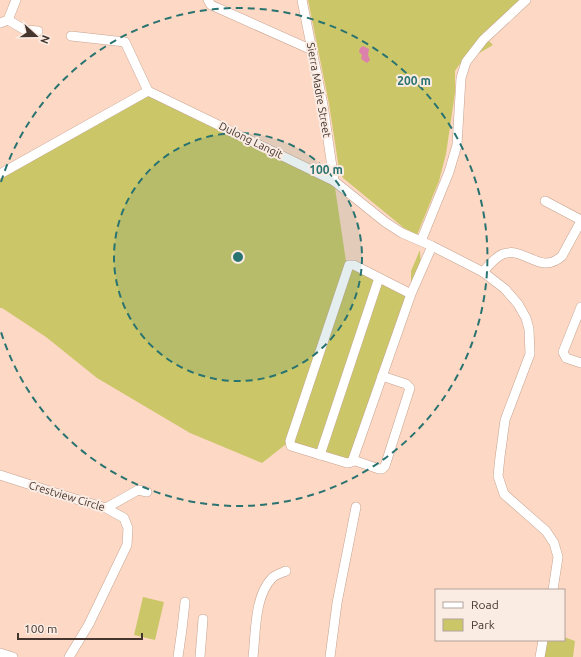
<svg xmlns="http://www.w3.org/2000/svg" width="581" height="657" viewBox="0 0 581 657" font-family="Ubuntu,sans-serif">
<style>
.green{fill:#cbc769}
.water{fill:#dc81a9}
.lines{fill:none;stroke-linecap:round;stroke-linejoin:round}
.street-casing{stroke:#c6a390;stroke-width:10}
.street{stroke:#fff;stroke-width:9}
.ring{fill:none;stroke:#297370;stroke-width:2;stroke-dasharray:7 5}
.labels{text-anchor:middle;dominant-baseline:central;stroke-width:4;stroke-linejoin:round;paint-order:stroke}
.street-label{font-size:11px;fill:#44362e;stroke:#faebe3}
.centre{fill:#297370;stroke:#faebe3;stroke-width:2}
.ring-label{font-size:12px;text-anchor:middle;font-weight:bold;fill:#297370;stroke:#faebe3;stroke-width:4;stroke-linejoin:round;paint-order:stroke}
</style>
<rect width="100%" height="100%" fill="#fdd8c4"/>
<g class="green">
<polygon points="308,0 522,0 482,34 493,45 459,65 455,71 455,93 446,154 439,181 417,235 404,228 343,178 339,169 329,104"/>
<polygon points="148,91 334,181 347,268 379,278 411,293 411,271 420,250 421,271 347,463 290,441 262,463 190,433 97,378 46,337 2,308 0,308 0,174"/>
<polygon points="143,597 164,602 155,640 134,635"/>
<polygon points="564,637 575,641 573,657 543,657 546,640 564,640"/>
</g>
<polygon class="water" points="363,46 369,49 368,55 370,60 367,63 361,59 362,55 359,52 360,48"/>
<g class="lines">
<defs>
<g id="street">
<polyline points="208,0 211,5 312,50"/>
<polyline points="302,0 323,105 334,181"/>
<polyline points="8,20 25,30 38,31"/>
<polyline points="0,23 8,20 16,0"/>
<polyline points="71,36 125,42 148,91"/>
<polyline points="148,91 334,181 385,222 402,233 432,246 483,272 505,289 518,304 526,318 529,329 530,354 505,420 500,457 498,476 504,494 546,531 554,543 558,557 553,590"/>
<polyline points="0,174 148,91"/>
<polyline points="545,201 581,220"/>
<polyline points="421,241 449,172 457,145 461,78 466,62 483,40 526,0"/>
<path d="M483 272C488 266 495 257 503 254 525 246 540 276 562 256L581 221"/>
<polyline points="411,294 354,265 349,265 290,441 291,446 347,463 352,462 411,294 432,246"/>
<polyline points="581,307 563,352 566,358 581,363"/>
<polyline points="320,455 379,278"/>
<polyline points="353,460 379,469 382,469 385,466 410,388 406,384 382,376"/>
<polyline points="0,475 62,495 106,508 124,518 128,528 127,545 89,624 69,657"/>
<polyline points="106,508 138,490 147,492"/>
<polyline points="0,653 13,657"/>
<polyline points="178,657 182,629 185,602"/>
<polyline points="200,657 203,619"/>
<path d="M253 657C256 632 254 597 272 578 275 575 281 573 286 571"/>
<polyline points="330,657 337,603 356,507"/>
<polyline points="540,657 543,640"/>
</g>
</defs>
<use href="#street" class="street-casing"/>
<use href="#street" class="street"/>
</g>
<circle cx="238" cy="257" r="124" fill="#297370" fill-opacity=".12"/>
<g class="ring">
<circle cx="238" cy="257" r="124"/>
<path d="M1 182A249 249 0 1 1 1 332"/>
</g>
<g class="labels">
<g class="street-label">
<text transform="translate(319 90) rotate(80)">Sierra Madre Street</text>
<text transform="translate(251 140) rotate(26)">Dulong Langit</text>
<text transform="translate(67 496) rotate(17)">Crestview Circle</text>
</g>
</g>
<circle cx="238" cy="257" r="6" class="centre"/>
<g class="ring-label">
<text x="414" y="85">200 m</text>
<text x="326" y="174">100 m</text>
</g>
<rect x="435" y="589" width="130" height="52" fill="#faebe3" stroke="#b1a39b"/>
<rect x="443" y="602" width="20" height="6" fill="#ffffff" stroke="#b1a39b"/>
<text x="471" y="609" font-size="12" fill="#44362e">Road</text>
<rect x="443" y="619" width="20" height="12" fill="#cbc769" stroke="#b1a39b"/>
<text x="471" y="629" font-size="12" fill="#44362e">Park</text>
<g transform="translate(36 36) rotate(111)" stroke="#faebe3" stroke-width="3" paint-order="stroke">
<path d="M0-3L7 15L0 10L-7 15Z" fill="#44362e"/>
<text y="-6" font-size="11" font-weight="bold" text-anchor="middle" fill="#44362e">N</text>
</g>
<path d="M18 633v6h124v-6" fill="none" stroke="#44362e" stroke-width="2"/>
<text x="24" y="633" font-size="12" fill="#44362e" stroke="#faebe3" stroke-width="3" paint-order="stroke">100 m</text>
</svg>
